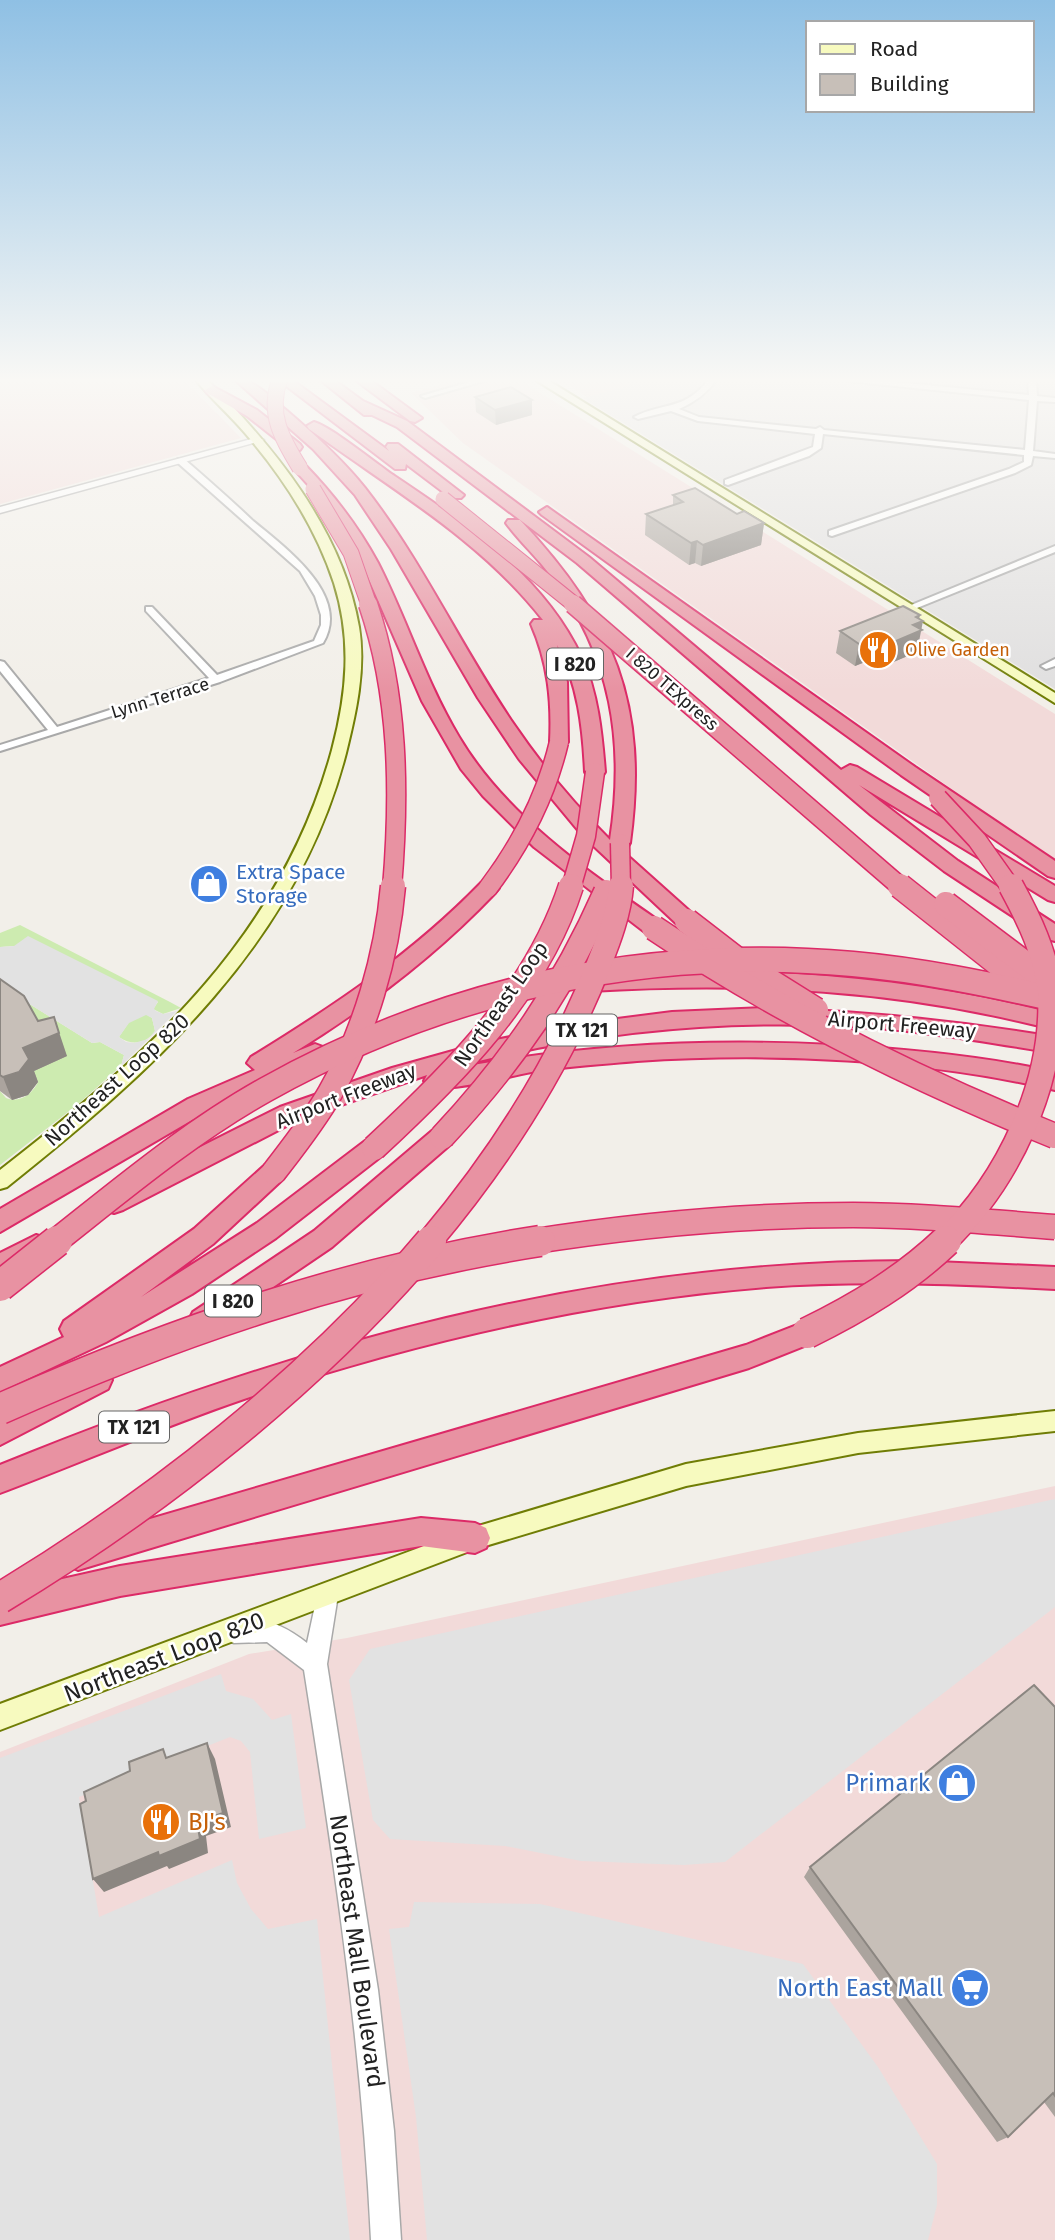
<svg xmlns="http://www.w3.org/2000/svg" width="1055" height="2240" viewBox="0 0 1055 2240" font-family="'Fira Sans',sans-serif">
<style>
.residential{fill:#e0dfdf}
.commercial{fill:#f2dad9}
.grass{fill:#cdebb0}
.parking{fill:#e2e2e2;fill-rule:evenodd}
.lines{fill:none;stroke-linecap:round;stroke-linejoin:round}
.minor-casing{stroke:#a9a9a9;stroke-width:4}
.tertiary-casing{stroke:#a9a9a9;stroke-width:3}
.secondary-casing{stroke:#707d05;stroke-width:4}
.motorway-casing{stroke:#dc2a67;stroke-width:4}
.minor{fill:#fff;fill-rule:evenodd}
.tertiary{fill:#fff;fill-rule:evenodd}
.secondary{fill:#f7fabf;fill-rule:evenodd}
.motorway{fill:#e892a2;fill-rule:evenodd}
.motorway-bridge-far3-casing{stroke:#dc2a67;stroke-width:17;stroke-linecap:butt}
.motorway-bridge-far2-casing{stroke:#dc2a67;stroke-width:21;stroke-linecap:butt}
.motorway-bridge-far1-casing{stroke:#dc2a67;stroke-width:27;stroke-linecap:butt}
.motorway-bridge-casing{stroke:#dc2a67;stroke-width:33;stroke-linecap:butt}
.motorway-bridge-far3{stroke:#e892a2;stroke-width:15}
.motorway-bridge-far2{stroke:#e892a2;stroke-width:18}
.motorway-bridge-far1{stroke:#e892a2;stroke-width:24}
.motorway-bridge{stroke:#e892a2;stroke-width:30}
.wall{fill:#aba49e}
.shaded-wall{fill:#8b8681}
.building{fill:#c7bfb8;stroke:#8b8681;stroke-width:2}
.labels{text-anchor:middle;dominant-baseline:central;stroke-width:5;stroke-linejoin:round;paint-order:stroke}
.far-food-label{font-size:18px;fill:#c56008;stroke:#fff;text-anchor:start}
.far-street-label{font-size:18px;fill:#222;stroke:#fff}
.shield{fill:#fff;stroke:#646464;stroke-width:2}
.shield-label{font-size:19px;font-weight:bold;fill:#222}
.shop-label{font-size:21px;fill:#366cbe;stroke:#fff;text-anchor:start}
.street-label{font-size:21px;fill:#222;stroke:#fff}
.near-street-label{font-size:24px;fill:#222;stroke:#fff}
.near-shop-label{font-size:24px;fill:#366cbe;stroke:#fff;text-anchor:end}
.near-food-label{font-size:24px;fill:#c56008;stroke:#fff;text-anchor:start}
</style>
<rect width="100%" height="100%" fill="#f2efe9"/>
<polygon class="residential" points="635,379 1055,379 1055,689 583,398 627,386"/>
<g class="commercial">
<polygon points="0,379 183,379 241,438 0,504"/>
<polygon points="462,379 518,379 1055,714 1055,862 463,443 411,393"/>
<polygon points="560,379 635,379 627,386 587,397"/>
<polygon points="1055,1486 1055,2240 0,2240 0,1752 249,1654 347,1638"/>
</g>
<g class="grass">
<polygon points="20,925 170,1002 181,1008 163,1014 153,1009 158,1002 14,946 0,947 0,933"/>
<path d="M15 995 92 1043 100 1042 124 1055 121 1066 77 1105 0 1165V1091L6 1098C19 1103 32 1095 38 1082L32 1071Z"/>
<path d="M146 1014 152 1018 155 1031C146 1044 132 1046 119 1037L129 1022Z"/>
</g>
<g class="parking">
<path d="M28 936 158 1001 154 1009 156 1011 163 1014 177 1011 121 1066 124 1055 100 1042 92 1043 15 995H0V947L14 946ZM146 1015 152 1018 155 1031 148 1039 134 1043 126 1042 119 1037 129 1023Z"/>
<polygon points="1055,1499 1055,1607 725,1862 684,1865 581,1861 505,1846 390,1839 373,1820 349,1680 370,1649"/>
<polygon points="221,1674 226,1691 253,1699 272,1720 291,1714 306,1828 259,1839 250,1752 241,1741 230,1737 79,1797 99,1917 232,1860 237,1883 251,1909 268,1929 317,1919 350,2240 0,2240 0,1758"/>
<polygon points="414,1902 540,1904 803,1964 878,2067 937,2164 937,2205 928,2240 427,2240 416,2117 389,1929 409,1927"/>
</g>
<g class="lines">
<defs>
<g id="minor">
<polygon points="480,379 491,379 425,398 421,396"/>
<path d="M709 379H717C707 393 695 402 679 409L699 417 816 429 820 427 824 430 1025 450 1029 400 847 381 843 379H865L1029 395 1028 379H1036L1037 396 1055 398V402L1037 401 1033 451 1055 454V458L1033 456 1031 465 1015 473 832 536 829 535V531L1009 469 1024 462V455L823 434 821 448 809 456 728 485 725 484V480L813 447 815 434 698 421 671 411 638 419 634 417C663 402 685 411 709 379Z"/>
<path d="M178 459H184C207 479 230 499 252 520 284 547 352 595 323 643L220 682 0 751V745L48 730 0 671V661L4 662 57 727 209 678 146 611V607H152L217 675 314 641 321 625V615L315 596 300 571 178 463Z"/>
<polygon points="1055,546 1055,552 912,610 904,608"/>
<polygon points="1055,659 1055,666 1046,669 1041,666"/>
</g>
<g id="tertiary">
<polygon points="255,438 264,440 0,513 0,507"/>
<path d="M327 1584 335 1587 338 1595 327 1664 378 1990 394 2131 401 2240H371C362 2048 334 1860 304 1670L267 1642 234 1643 226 1640 223 1632 226 1624C256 1612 283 1624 307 1643L319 1587Z"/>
</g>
<g id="secondary">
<path d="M195 379H206C274 447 342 529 359 627 366 669 356 713 346 753 297 943 155 1069 7 1187L0 1189V1170C148 1055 281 938 332 750 347 693 352 640 334 583 316 528 283 477 245 433 229 414 210 398 195 379Z"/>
<polygon points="534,379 546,379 1055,693 1055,703"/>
<polygon points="1055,1411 1055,1431 858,1453 686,1486 475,1549 0,1730 0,1704 475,1527 686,1464 858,1433"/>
</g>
<g id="motorway">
<path d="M234 379C255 379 270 397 286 410 314 434 342 459 365 488 423 562 462 649 515 726 543 767 575 805 610 840 625 743 612 656 551 576 537 557 520 542 506 523L508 520H520C614 620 649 705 630 843L627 848 620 849 695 916 698 921 695 926H679L582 835 519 759 478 698 391 549 355 495 313 449Z"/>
<polygon points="277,379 291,379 389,451 386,447 388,444 398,444 464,495 461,498 451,498 406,464 405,469 395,469"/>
<polygon points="319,379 333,379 363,401 407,421 589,557 841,770 850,765 857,767 1055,886 1055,902 1048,900 859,785 958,861 1055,924 1055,941 1047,939 944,871 871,815 577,563 397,427 372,415 364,415"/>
<polygon points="354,379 369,379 422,418 415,422 410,421"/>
<polygon points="212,386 257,410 300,444 302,447 300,450 290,450 247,416 207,393 205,390"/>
<path d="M314 422C330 426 377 464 393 475 466 524 544 576 582 658 598 693 602 734 605 772L602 776H588L585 772C583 728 578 684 557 645L567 682 568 742 559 748 550 742C552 700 548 663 531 624L534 620H543C480 539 391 489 309 429L307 426Z"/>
<path d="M300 464 305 465C334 495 358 526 378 563 407 620 426 682 459 737 506 816 587 871 662 923L665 928 662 933 654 935 646 933 534 847 483 796 461 769 422 701 361 561 322 500 293 468Z"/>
<polygon points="547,507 915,767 1055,861 1055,878 1048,876 901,775 542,515 539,512"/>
<path d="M488 881 495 883 499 888 495 893C435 956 368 1007 293 1053L315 1044 323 1047 327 1053 323 1059 192 1120 0 1232V1209L188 1099 255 1070 247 1063 251 1057C334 1006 412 954 481 883Z"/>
<path d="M706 971C825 972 940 984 1055 1014V1030C899 989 750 982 590 991L582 988 579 983 582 978 590 975Z"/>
<path d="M766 1008C865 1011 957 1021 1055 1037V1053C991 1043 926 1031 861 1027 719 1018 577 1033 441 1071 571 1045 701 1038 833 1045 908 1049 982 1056 1055 1072V1090C925 1059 771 1052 637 1061 604 1064 570 1066 537 1071 513 1075 447 1093 428 1087L424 1081 427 1075 298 1120 123 1210 114 1213 105 1210 101 1203 105 1196 119 1188 280 1107 392 1068 485 1042 578 1024 672 1012Z"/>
<polygon points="442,1128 451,1130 454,1137 451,1144 332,1247 213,1328 203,1332 193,1328 189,1320 193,1312 314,1231 433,1130"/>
<polygon points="374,1138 383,1141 386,1148 383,1155 276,1238 192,1294 106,1342 0,1392 0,1367 64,1337 60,1329 64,1321 194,1229 265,1165 274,1162 283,1165 287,1172 283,1179 213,1244 141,1297 257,1223 365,1141"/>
<polygon points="36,1235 45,1238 49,1246 45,1254 0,1277 0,1253"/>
<path d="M912 1261 1055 1267V1289C959 1284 862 1280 766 1287 589 1301 412 1343 244 1399 162 1427 82 1462 0 1493V1465C294 1345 592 1261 912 1261Z"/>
<polygon points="807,1321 817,1325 821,1333 817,1341 749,1368 78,1570 67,1565 62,1555 67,1545 78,1540 746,1345"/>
<polygon points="98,1368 108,1371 112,1380 108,1389 0,1445 0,1417"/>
<polygon points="421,1518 475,1523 486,1528 490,1538 486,1548 475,1553 421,1546 120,1596 0,1625 0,1593 120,1566"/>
</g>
</defs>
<use href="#minor" class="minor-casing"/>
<use href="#tertiary" class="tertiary-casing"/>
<use href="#secondary" class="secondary-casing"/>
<use href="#motorway" class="motorway-casing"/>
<use href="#minor" class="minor"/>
<use href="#tertiary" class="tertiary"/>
<use href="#secondary" class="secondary"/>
<use href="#motorway" class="motorway"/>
<defs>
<g id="motorway-bridge-far3">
<path d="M280 379C267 413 282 439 300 468"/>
<polyline points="313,489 351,553 369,605"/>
<polyline points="443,499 575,605"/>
</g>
<g id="motorway-bridge-far2">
<path d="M368 604C399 695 400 793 392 888"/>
<polyline points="573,604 902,888"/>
<polyline points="938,798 977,840 1011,888"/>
<polyline points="620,843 621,888"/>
<path d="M488 888C522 843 546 797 559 742"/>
<polyline points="571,888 586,836 595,772"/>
</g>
<g id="motorway-bridge-far1">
<polyline points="900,886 1025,985"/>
<polyline points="946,904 1055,986"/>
<polyline points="687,921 744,965 816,1010"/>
<path d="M654 928C780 1013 914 1079 1055 1136"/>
<path d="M442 1137C513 1061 564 987 606 892"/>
<path d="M374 1148C453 1075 537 992 571 886"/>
<path d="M274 1172C294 1146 314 1121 330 1093 365 1032 387 956 393 886"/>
<path d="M55 1242C122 1189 190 1132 265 1090 445 989 647 945 853 964 921 970 988 984 1055 999"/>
<path d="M429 1242C498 1160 560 1064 599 964 609 939 619 912 621 886"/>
<path d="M529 1242C636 1225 744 1215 853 1215 920 1215 988 1222 1055 1227"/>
<path d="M944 1242C1008 1181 1055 1083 1050 992 1046 954 1029 919 1011 886"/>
</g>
<g id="motorway-bridge">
<polyline points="0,1286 57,1241"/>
<path d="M807 1333C858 1308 905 1280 946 1241"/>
<path d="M0 1409C173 1332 352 1270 540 1241"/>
<path d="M0 1598C156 1504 313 1381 431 1241"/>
</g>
</defs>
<use href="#motorway-bridge-far3" class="motorway-bridge-far3-casing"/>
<use href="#motorway-bridge-far2" class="motorway-bridge-far2-casing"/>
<use href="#motorway-bridge-far1" class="motorway-bridge-far1-casing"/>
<use href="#motorway-bridge" class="motorway-bridge-casing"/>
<use href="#motorway-bridge-far3" class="motorway-bridge-far3"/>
<use href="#motorway-bridge-far2" class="motorway-bridge-far2"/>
<use href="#motorway-bridge-far1" class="motorway-bridge-far1"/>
<use href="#motorway-bridge" class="motorway-bridge"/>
</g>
<g class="wall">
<polygon points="475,397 532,415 496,425 476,412"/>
<polygon points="673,495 737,514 764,523 761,545 701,566 695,563 689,565 645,535 646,514 673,505"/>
<polygon points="919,619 917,652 877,669 865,662 855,666 836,653 840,631"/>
<polygon points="0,979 38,1021 67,1056 34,1071 38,1082 28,1095 12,1100 0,1091"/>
<polygon points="1055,1707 1055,2117 1044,2102 1008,2137 997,2142 804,1877 810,1867"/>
</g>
<g class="shaded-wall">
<polygon points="532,400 532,415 496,425 495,410"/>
<polygon points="764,523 761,545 701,566 703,545"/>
<polygon points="697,541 695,563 689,565 691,543"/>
<polygon points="920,615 918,623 923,621 917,652 877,669 882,647 916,617"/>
<polygon points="870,640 865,662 855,666 859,644"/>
<polygon points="54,1017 67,1056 34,1071 38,1082 28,1095 12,1100 3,1077 23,1048"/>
<polygon points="207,1743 215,1759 231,1827 206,1836 208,1853 169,1869 167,1866 104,1892 93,1879 197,1822"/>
</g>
<g class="building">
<polygon points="511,387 532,400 495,410 475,397"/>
<polygon points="695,488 737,514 744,511 764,523 703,545 697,541 691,543 646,514 683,502 673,495"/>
<polygon points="903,606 920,615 916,617 923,621 913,625 922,630 882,647 870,640 859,644 840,631"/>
<polygon points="0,979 24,996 38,1021 54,1017 59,1033 23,1048 29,1059 19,1072 3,1077 0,1075"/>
<polygon points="1034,1685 1055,1707 1055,2096 1053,2093 1008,2137 810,1867"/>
<polygon points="207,1743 223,1813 197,1822 200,1839 159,1856 158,1852 93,1879 80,1804 86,1801 84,1792 130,1771 129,1762 163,1749 166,1758"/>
</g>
<linearGradient id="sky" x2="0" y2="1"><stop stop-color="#8fc0e4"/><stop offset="0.55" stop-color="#f9f8f5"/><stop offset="1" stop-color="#f9f8f5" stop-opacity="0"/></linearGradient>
<rect width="1055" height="692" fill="url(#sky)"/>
<defs>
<symbol id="restaurant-disc" viewBox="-11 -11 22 22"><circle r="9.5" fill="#e8710a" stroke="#fff"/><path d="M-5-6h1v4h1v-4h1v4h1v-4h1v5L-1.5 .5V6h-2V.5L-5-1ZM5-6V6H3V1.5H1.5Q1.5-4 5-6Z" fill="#fff"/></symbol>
<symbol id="shop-disc" viewBox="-11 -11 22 22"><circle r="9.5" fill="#3f7fe0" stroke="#fff"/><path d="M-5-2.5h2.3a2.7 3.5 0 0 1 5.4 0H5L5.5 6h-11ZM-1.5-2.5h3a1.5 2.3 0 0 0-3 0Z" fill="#fff"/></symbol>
<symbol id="supermarket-disc" viewBox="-11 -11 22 22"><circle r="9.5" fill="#3f7fe0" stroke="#fff"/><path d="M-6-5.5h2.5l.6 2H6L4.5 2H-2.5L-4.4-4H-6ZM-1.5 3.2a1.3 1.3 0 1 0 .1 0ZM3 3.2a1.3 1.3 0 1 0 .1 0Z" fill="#fff"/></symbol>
</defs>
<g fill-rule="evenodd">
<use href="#restaurant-disc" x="856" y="628" width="44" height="44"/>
<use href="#shop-disc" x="187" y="862" width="44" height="44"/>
<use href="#shop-disc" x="935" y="1761" width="44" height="44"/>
<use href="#restaurant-disc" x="139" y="1800" width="44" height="44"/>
<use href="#supermarket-disc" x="948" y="1966" width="44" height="44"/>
</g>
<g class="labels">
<g class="far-food-label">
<text x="905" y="650">Olive Garden</text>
</g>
<g class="far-street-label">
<text transform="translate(672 689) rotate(41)">I 820 TEXpress</text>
<text transform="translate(160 698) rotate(-17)">Lynn Terrace</text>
</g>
<g class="shield">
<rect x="547" y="648.5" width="56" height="31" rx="5"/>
<rect x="547" y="1014.5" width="70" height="31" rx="5"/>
<rect x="205" y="1285.5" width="56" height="31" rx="5"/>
<rect x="99" y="1411.5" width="70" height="31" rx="5"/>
</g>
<g class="shield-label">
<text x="575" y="664">I 820</text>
<text x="582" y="1030">TX 121</text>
<text x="233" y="1301">I 820</text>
<text x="134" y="1427">TX 121</text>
</g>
<g class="shop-label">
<text x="236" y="872">Extra Space<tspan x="236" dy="24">Storage</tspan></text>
</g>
<g class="street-label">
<text transform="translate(501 1004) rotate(-55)">Northeast Loop</text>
<text transform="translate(902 1025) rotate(5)">Airport Freeway</text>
<text transform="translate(117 1080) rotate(-42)">Northeast Loop 820</text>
<text transform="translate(346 1096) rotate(-21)">Airport Freeway</text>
</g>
<g class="near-street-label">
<text transform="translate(164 1657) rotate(-21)">Northeast Loop 820</text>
<text transform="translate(357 1951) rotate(82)">Northeast Mall Boulevard</text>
</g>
<g class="near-shop-label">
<text x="930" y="1783">Primark</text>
<text x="943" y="1988">North East Mall</text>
</g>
<g class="near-food-label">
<text x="188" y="1822">BJ's</text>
</g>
</g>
<rect x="806" y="21" width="228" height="91" fill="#ffffff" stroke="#a7a7a7" stroke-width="2"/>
<rect x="820" y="44" width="35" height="10" fill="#f7fabf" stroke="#a7a7a7" stroke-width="2"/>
<text x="870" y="56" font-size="21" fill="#222222">Road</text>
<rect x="820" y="74" width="35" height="21" fill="#c7bfb8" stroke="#a7a7a7" stroke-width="2"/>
<text x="870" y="91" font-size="21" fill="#222222">Building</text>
</svg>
